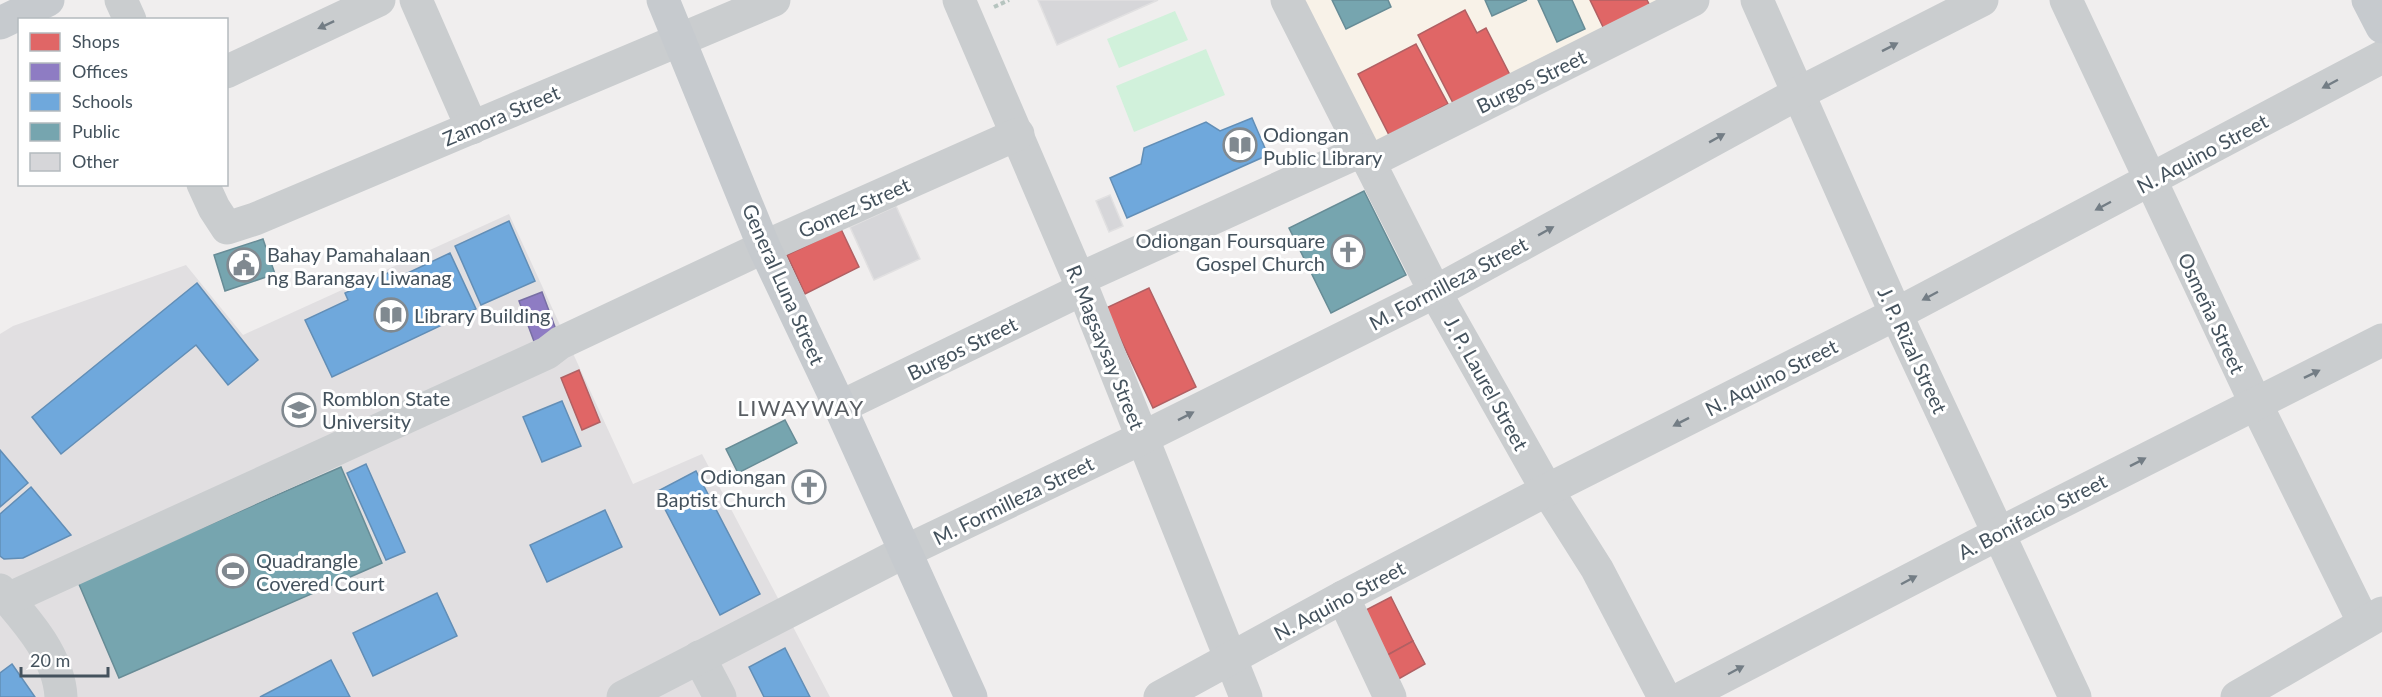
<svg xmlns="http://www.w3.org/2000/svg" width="2382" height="697" viewBox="0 0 2382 697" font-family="Lato,sans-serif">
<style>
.commercial{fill:#f8f2e8}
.education{fill:#e1dfe1}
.green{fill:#d1f1db}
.shops{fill:#e06666;stroke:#b16063;stroke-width:1.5}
.offices{fill:#8e7cc3;stroke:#786fa4;stroke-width:1.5}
.schools{fill:#6fa8dc;stroke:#628eb6;stroke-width:1.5}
.public{fill:#76a5af;stroke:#678c96;stroke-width:1.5}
.building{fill:#d6d6d9;stroke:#e1e0e1;stroke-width:1.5}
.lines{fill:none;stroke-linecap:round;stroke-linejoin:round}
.path{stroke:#b6c4bf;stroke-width:4;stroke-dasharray:4.5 3;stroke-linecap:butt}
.minor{stroke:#cacdcf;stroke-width:33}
.major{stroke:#c6cace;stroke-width:33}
.oneway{fill:#737d85}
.labels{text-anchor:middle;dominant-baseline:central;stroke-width:6;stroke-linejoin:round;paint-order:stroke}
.street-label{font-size:20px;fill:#44525d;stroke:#fff}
.poi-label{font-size:20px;fill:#44525d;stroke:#fff;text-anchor:start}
.quarter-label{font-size:22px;letter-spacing:1.5px;fill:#595e63;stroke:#fff}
</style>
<rect width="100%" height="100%" fill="#f0eeee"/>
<polygon class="commercial" points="1287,0 1693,0 1369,162"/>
<polygon class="education" points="509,214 633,484 702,454 830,697 0,697 0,334 13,326 186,265 243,335"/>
<g class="green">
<polygon points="1175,11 1188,40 1119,68 1107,39"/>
<polygon points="1206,49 1225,95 1134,132 1116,86"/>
</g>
<g class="shops">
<polygon points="1590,0 1647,0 1650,6 1604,29"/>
<polygon points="1465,10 1477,33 1486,28 1510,75 1454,105 1418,35"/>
<polygon points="1416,44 1448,104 1389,135 1358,74"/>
<polygon points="841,229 859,267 805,294 787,255"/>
<polygon points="1149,288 1196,387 1153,408 1106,308"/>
<polygon points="579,370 600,422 582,430 561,378"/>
<polygon points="1391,597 1413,641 1382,658 1360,613"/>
<polygon points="1413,641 1425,664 1395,681 1382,658"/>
</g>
<polygon class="offices" points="542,292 558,335 535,344 519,301"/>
<g class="schools">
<polygon points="1252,118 1268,155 1127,218 1110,178 1141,164 1144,148 1206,122 1220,131"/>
<polygon points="509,221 535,281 481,305 455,246"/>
<polygon points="450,253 476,309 332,377 305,320 348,300 345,293 390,272 393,280"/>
<polygon points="197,283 258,360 228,385 196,345 61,454 32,417"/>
<polygon points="562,401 581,446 542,462 523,417"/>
<polygon points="0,450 28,483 0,507"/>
<polygon points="366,464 405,552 386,560 347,473"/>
<polygon points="696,471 760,594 720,615 656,492"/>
<polygon points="31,487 71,535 23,558 4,559 0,556 0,514"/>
<polygon points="605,510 622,547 547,582 530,545"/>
<polygon points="437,593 457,636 373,676 353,633"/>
<polygon points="785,648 810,697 764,697 749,667"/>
<polygon points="331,660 350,697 260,697"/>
<polygon points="12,664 35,697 0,697 0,673"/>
</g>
<g class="public">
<polygon points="1332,0 1388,0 1391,7 1346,29"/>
<polygon points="1485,0 1527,0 1492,16"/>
<polygon points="1538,0 1572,0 1585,29 1557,42"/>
<polygon points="1364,191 1406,275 1331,313 1289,228"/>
<polygon points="263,239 275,274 225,291 214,255"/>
<polygon points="785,420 797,443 738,473 726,449"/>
<polygon points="341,467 382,563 119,678 78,582"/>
</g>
<g class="building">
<polygon points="1038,0 1158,0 1057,45"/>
<polygon points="1110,195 1123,226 1109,232 1096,201"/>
<polygon points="896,206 920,259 874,280 850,227"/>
</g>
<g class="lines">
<polyline class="path" points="994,7 1009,0"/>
<g class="minor">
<polyline points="121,0 130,20"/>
<polyline points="416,0 472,128"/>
<polyline points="959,0 1083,289 1246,697"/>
<polyline points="1287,0 1435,292 1547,490 1597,569 1664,697"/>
<polyline points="1757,0 1896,314 2075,697"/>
<polyline points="2066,0 2255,402 2364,623"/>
<polyline points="226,72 379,0"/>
<polyline points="1369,162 1693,0"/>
<polyline points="203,184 214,208 227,228 255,219 774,0"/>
<polyline points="1079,279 1363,150"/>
<polyline points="840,407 1083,289"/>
<path d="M0 590C26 620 59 656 61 697"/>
<polyline points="1343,597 1390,697"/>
<polyline points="8,599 547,353 560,343 764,247 1018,134"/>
<polyline points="699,657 720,697"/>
<polyline points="623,697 906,551 1142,438 1435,292 1799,93 1982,0"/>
<polyline points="1160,697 1343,597 1547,490 1896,314 2382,57"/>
<polyline points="1684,697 1998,534 2382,340"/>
<polyline points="2237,697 2382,613"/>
</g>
<g class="major">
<polyline points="663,0 764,247 840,407 971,697"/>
<polyline points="2368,0 2382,27"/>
<polyline points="0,23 48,0"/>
</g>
</g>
<defs><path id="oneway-solid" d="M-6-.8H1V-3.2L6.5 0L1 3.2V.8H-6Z" transform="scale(1.5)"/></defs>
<g class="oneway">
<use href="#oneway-solid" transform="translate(326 25) rotate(155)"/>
<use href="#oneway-solid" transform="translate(1890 47) rotate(-27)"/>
<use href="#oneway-solid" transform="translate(2330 84) rotate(152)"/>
<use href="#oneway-solid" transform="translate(1717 138) rotate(-29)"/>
<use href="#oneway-solid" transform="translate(2103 206) rotate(152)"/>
<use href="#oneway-solid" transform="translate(1546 231) rotate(-29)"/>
<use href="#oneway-solid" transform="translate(1930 296) rotate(152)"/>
<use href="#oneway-solid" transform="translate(2312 374) rotate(-26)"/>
<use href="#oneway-solid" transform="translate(1186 416) rotate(-27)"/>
<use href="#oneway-solid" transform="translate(1681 422) rotate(153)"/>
<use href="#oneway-solid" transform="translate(2138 462) rotate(-27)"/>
<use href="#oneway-solid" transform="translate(1909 580) rotate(-28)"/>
<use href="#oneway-solid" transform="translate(1736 670) rotate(-28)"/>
</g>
<defs>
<symbol id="library-ring" viewBox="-11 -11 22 22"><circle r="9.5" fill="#fff" stroke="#808990" stroke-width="1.5"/><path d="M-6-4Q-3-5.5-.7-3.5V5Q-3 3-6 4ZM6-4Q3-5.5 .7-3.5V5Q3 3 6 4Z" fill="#808990"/></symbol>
<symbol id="church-ring" viewBox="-11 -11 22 22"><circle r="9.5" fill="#fff" stroke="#808990" stroke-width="1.5"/><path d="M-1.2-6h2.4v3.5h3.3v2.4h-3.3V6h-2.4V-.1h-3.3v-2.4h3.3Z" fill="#808990"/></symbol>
<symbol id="civic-ring" viewBox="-11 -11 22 22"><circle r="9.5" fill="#fff" stroke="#808990" stroke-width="1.5"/><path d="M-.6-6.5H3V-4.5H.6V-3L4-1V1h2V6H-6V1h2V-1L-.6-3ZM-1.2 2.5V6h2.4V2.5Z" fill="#808990"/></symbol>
<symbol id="university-ring" viewBox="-11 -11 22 22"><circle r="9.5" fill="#fff" stroke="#808990" stroke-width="1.5"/><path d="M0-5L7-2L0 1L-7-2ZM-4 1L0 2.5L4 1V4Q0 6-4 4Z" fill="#808990"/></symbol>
<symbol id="stadium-ring" viewBox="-11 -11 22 22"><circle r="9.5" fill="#fff" stroke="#808990" stroke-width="1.5"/><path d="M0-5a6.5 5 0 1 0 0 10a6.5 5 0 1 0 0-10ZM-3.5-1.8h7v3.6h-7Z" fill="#808990"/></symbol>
</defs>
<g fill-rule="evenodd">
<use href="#library-ring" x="1221" y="126" width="38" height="38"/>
<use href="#church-ring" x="1329" y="233" width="38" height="38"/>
<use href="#civic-ring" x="225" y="246" width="38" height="38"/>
<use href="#library-ring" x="372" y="296" width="38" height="38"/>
<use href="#university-ring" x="280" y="391" width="38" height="38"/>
<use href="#church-ring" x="790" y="468" width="38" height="38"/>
<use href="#stadium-ring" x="214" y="552" width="38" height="38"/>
</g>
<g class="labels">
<g class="street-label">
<text transform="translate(1531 81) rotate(-26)">Burgos Street</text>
<text transform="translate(501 115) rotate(-23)">Zamora Street</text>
<text transform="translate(2202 153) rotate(-28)">N. Aquino Street</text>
<text transform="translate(854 207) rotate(-24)">Gomez Street</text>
<text transform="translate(1448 283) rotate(-28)">M. Formilleza Street</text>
<text transform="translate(784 284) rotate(66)">General Luna Street</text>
<text transform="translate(2212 313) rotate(65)">Osmeña Street</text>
<text transform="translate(1106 347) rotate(68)">R. Magsaysay Street</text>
<text transform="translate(962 348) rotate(-26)">Burgos Street</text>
<text transform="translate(1913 350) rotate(65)">J. P. Rizal Street</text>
<text transform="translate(1771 377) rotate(-27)">N. Aquino Street</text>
<text transform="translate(1487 383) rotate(61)">J. P. Laurel Street</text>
<text transform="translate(1013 500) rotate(-26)">M. Formilleza Street</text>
<text transform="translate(2032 516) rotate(-27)">A. Bonifacio Street</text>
<text transform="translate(1339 600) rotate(-28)">N. Aquino Street</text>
</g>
<g class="poi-label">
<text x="1263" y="134">Odiongan<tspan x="1263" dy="23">Public Library</tspan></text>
<text x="1325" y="240" text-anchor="end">Odiongan Foursquare<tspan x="1325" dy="23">Gospel Church</tspan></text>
<text x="267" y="254">Bahay Pamahalaan<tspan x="267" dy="23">ng Barangay Liwanag</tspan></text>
<text x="414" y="315">Library Building</text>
<text x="322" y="398">Romblon State<tspan x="322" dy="23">University</tspan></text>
<text x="786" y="476" text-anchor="end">Odiongan<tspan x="786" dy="23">Baptist Church</tspan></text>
<text x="256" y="560">Quadrangle<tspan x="256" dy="23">Covered Court</tspan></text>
</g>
<g class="quarter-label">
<text x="801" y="407">LIWAYWAY</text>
</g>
</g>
<rect x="18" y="18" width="210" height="168" fill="#ffffff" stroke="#b4babe" stroke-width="1.5"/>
<rect x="30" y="33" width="30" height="18" fill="#e06666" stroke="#b4babe" stroke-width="1.5"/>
<text x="72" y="48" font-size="18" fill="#44525d">Shops</text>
<rect x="30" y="63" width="30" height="18" fill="#8e7cc3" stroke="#b4babe" stroke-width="1.5"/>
<text x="72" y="78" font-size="18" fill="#44525d">Offices</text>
<rect x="30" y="93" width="30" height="18" fill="#6fa8dc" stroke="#b4babe" stroke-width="1.5"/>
<text x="72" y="108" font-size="18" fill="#44525d">Schools</text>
<rect x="30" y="123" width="30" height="18" fill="#76a5af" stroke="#b4babe" stroke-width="1.5"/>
<text x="72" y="138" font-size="18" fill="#44525d">Public</text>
<rect x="30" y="153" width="30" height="18" fill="#d6d6d9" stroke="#b4babe" stroke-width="1.5"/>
<text x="72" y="168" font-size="18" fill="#44525d">Other</text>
<path d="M21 667v9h87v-9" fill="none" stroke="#44525d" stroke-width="3"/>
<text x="30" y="667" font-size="18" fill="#44525d" stroke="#ffffff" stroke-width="4.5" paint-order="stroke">20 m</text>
</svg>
